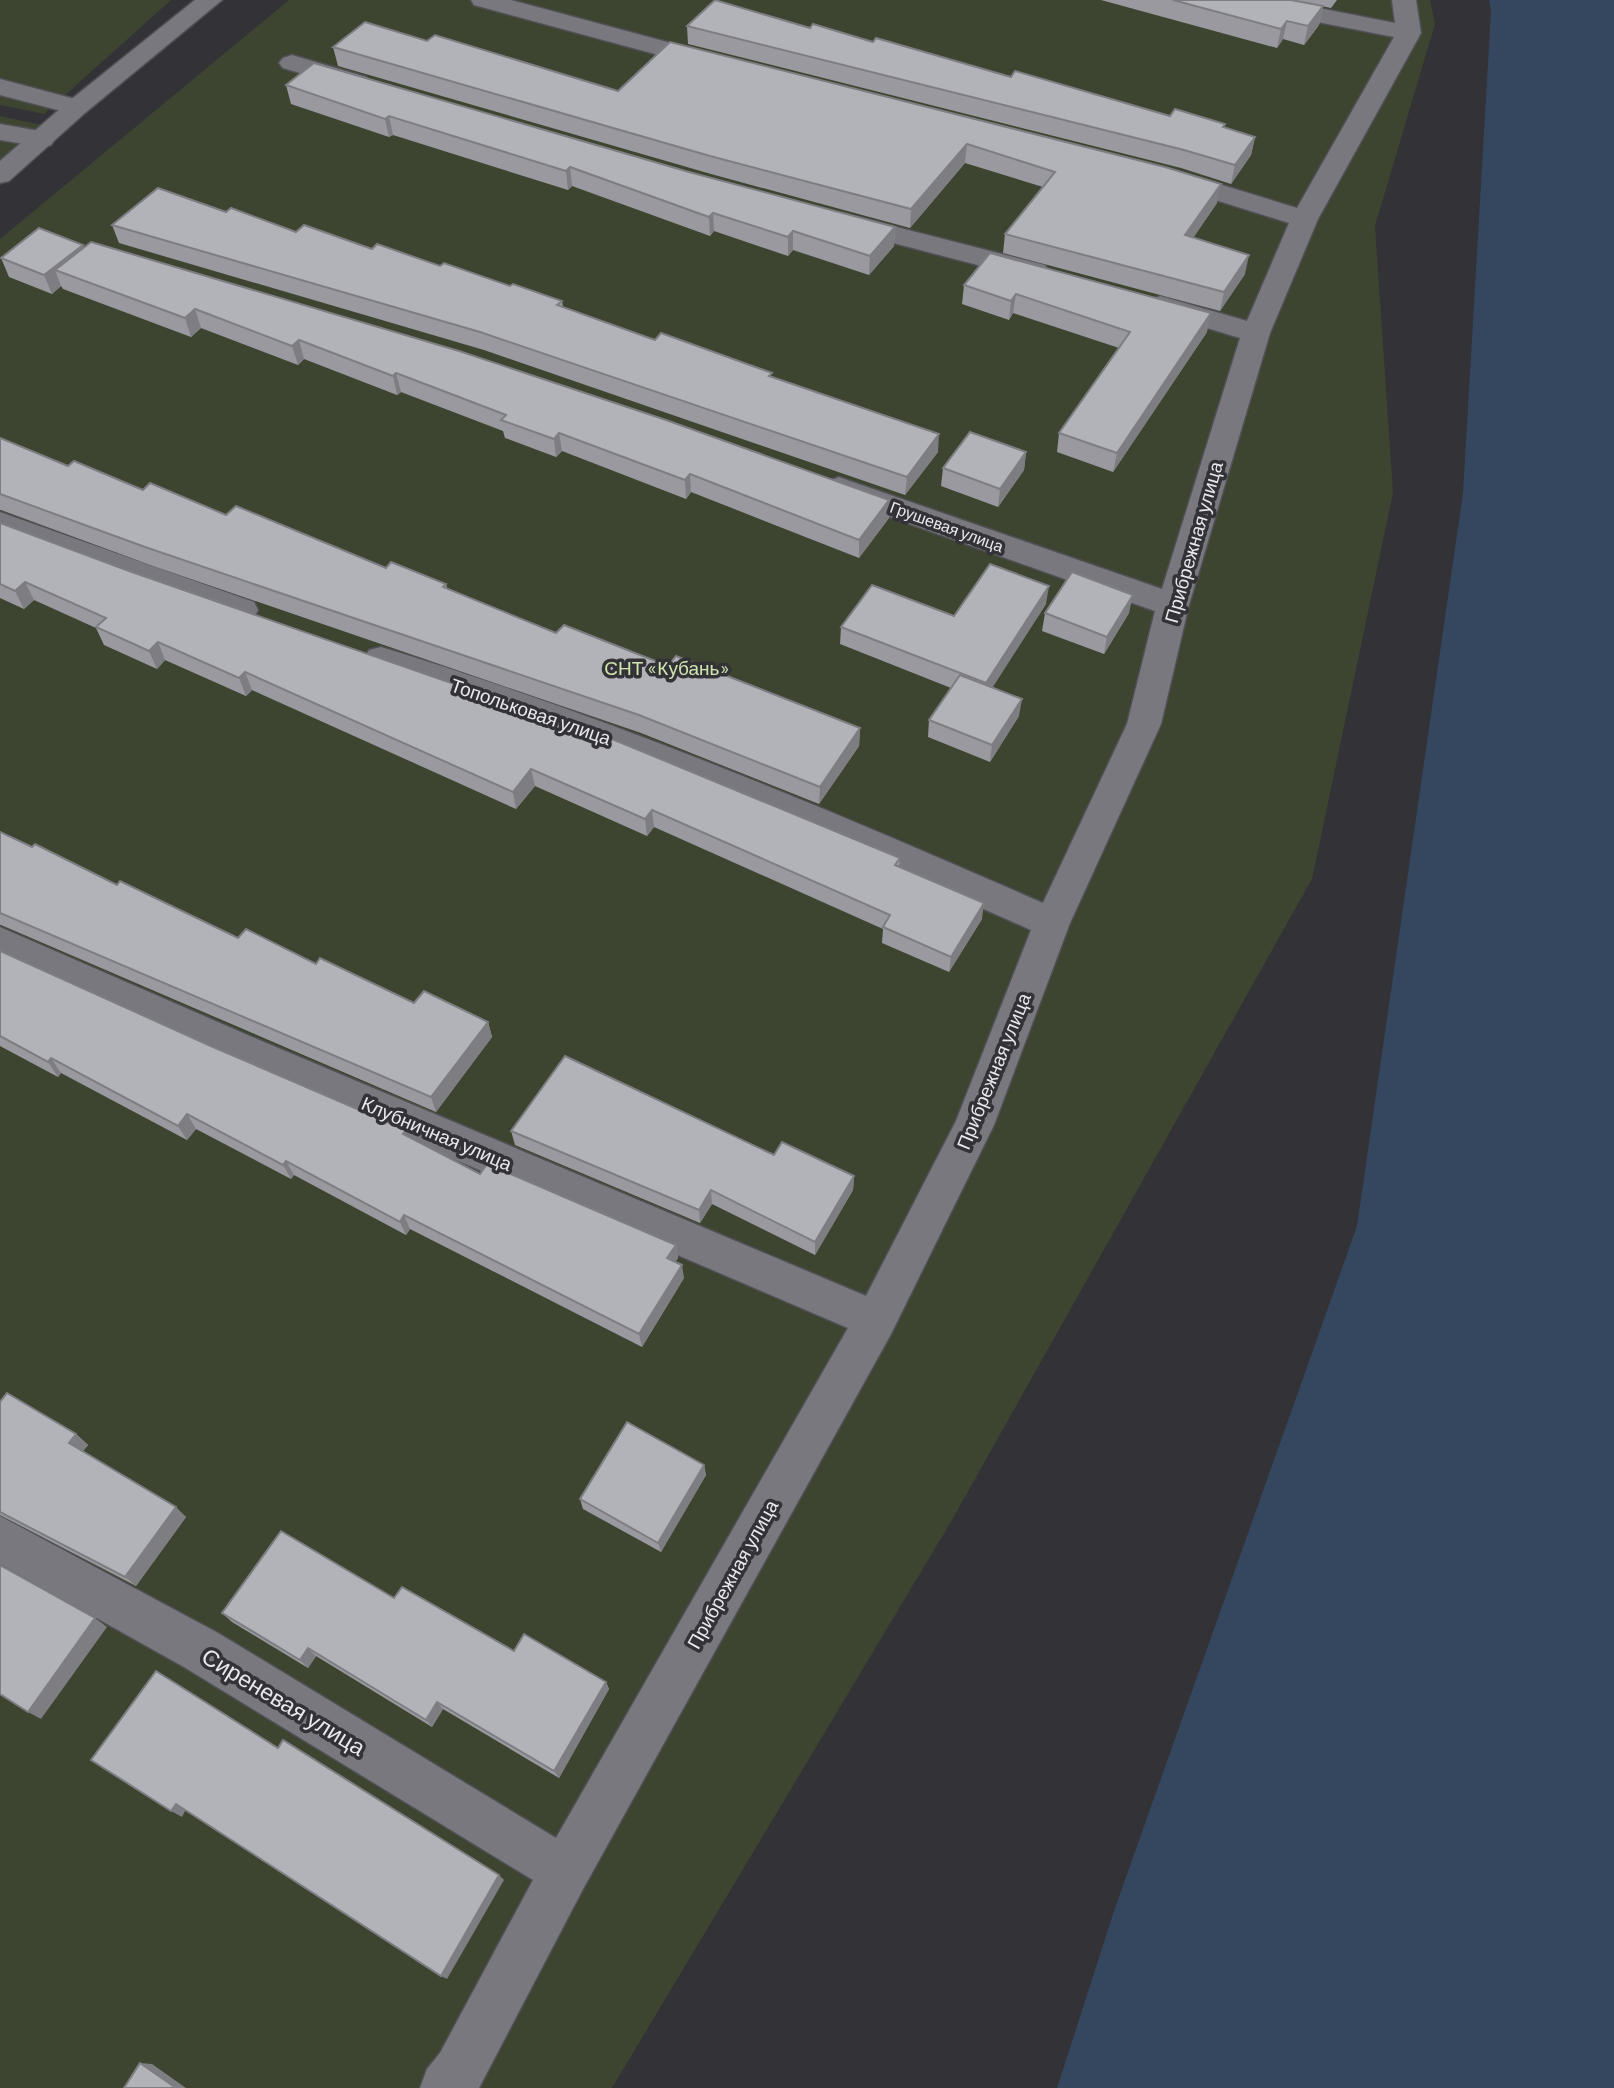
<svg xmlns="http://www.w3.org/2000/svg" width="1614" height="2088" viewBox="0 0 1614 2088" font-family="Barlow,sans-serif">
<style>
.green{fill:#3d4531}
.water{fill:#35465f}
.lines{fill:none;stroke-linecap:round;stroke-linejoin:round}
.minor-casing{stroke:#505055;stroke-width:3}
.tertiary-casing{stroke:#505055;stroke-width:3}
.minor{fill:#78787e;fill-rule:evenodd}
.tertiary{fill:#78787e;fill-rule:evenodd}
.wall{fill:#99999f}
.shaded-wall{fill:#7d7d82}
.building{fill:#b2b2b9;stroke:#7d7d82;stroke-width:2}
.labels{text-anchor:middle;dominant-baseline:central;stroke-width:7;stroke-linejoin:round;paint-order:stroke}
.far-street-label{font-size:16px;fill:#e9e9ed;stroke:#323237}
.street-label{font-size:19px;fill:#e9e9ed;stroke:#323237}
.park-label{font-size:19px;fill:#d0e6ae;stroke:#323237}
.near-street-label{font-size:23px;fill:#e9e9ed;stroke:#323237}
</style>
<rect width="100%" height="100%" fill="#323237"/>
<g class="green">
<polygon points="0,0 171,0 44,114 0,105"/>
<polygon points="289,0 1430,0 1435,24 1375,226 1393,493 1312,879 952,1520 612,2088 0,2088 0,239"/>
<polygon points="0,116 65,130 0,186"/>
</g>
<polygon class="water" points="1489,0 1614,0 1614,2088 1057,2088 1115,1908 1357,1226 1463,493 1491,11"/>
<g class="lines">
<defs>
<g id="minor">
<polygon points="471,0 511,0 723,57 727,62 723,67 714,70 474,5"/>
<path d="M1229 0H1278L1395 23 1392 0H1416L1421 33 1318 219 1270 333 1189 605 1161 724 1070 923 994 1125 891 1334 583 1889 479 2088H420L427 2069 440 2053 533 1880 184 1667 0 1564V1516L218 1633 556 1838 848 1328 222 1060 0 959V927L250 1036 866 1296 956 1121 1031 930 785 821 555 731 369 668 364 659 369 650 381 647C608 716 826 808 1043 903L1127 724 1155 611 828 495 824 488 828 481 839 477 850 481 1162 589 1240 338 1151 311 1147 305 1151 299 1161 296 1247 321 1289 223 1161 183 1157 177 1161 171 1170 169 1297 208 1394 37 1241 7 1232 5Z"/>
<polygon points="292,55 366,77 370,82 366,87 357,90 283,68 279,63 283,58"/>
<polygon points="0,79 86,102 90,107 86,112 77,115 0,95"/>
<polygon points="0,124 51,133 55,139 51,145 42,147 0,140"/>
<polygon points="842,213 1045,265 1049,271 1045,277 1035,280 832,227 828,221 832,215"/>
<polygon points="0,512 254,602 258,610 254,618 242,622 0,535"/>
</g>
<polygon id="tertiary" points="195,0 222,0 86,112 9,181 0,183 0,161 68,102"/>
</defs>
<use href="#minor" class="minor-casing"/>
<use href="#tertiary" class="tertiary-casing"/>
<use href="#minor" class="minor"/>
<use href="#tertiary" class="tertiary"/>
</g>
<g class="wall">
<polygon points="1101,0 1291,0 1323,6 1319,25 1304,45 1283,39 1277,48"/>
<polygon points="1291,0 1337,0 1331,8"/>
<polygon points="687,26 810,28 873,42 1170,116 1224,127 1255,137 1251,155 1231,184 1181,168 688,44"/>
<polygon points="427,41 618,91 670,42 1217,203 1193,238 1245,274 1220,311 1003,253 1005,234 1043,187 965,163 910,228 711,174 338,66 333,47"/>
<polygon points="286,85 689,172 895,227 894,246 869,275 793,250 788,256 714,231 710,236 572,186 568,190 393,135 389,137 291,104"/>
<polygon points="226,212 296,232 372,249 440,266 562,301 563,307 655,340 772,377 938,452 905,495 484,350 119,243 112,225"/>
<polygon points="84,247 889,500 889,518 859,558 691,492 686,499 562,451 556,457 505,438 503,431 401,392 397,395 304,359 298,365 201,328 191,337 63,289 61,286 52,294 9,277 1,258"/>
<polygon points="990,253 1207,332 1113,472 1057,452 1059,433 1119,348 1013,313 1009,320 962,304 964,285"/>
<polygon points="0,438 68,466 226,515 386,568 446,584 447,588 556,633 668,666 860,728 859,746 819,804 641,733 153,566 1,510 0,510"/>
<polygon points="1026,452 1024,470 998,507 941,486 943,468"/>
<polygon points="0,523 900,858 899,866 982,919 949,972 882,943 883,929 654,827 647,836 535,786 516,809 252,690 246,696 165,660 157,669 104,645 96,628 34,600 24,609 0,598"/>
<polygon points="1046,604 992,687 1019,716 990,762 928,737 929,720 951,688 840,644 841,627 954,616"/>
<polygon points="1045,613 1129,613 1104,654 1042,631"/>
<polygon points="0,832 32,847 238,938 316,964 414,1003 488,1022 492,1037 436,1112 1,925 0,925"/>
<polygon points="0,951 409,1137 480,1174 676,1245 678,1258 675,1262 684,1278 642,1347 410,1229 406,1235 294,1175 291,1179 196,1129 187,1140 61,1073 58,1077 0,1046"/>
<polygon points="511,1131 774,1155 854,1176 853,1190 815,1255 712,1204 700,1223 515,1145"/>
<polygon points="0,1402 76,1434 88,1445 83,1451 186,1517 136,1586 0,1515"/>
<polygon points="704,1465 706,1475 661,1552 583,1509 580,1499"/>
<polygon points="394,1598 514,1651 606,1682 609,1689 559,1778 443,1709 432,1727 316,1656 308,1668 232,1622 222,1613"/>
</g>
<g class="shaded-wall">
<polygon points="1323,6 1319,25 1304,45 1308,26"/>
<polygon points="1287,21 1283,39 1277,48 1281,29"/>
<polygon points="389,116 393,135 389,137 385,119"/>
<polygon points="1255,137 1251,155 1231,184 1235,165"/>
<polygon points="967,144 965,163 910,228 911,209"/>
<polygon points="570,167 572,186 568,190 566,171"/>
<polygon points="1221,184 1217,203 1182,254 1185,235"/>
<polygon points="713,213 714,231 710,236 709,217"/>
<polygon points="895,227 894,246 869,275 870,256"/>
<polygon points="793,231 793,250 788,256 788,237"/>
<polygon points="83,245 90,263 55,270 61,286 52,294 44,275"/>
<polygon points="1249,255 1245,274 1220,311 1224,292"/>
<polygon points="1016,294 1013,313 1009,320 1011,301"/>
<polygon points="195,309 201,328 191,337 185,318"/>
<polygon points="1211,313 1207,332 1113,472 1117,453"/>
<polygon points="299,340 304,359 298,365 292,346"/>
<polygon points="396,373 401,392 397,395 393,376"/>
<polygon points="559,433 562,451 556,457 554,439"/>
<polygon points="939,434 938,452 905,495 907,477"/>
<polygon points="1026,452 1024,470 998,507 1000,489"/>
<polygon points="690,474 691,492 686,499 685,480"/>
<polygon points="889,500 889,518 859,558 859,540"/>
<polygon points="25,582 34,600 24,609 15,591"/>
<polygon points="1049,586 1046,604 984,701 986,683"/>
<polygon points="1133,595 1129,613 1104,654 1107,637"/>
<polygon points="158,642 165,660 157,669 149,651"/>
<polygon points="245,672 252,690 246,696 239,678"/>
<polygon points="1022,699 1019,716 990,762 992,745"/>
<polygon points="860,728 859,746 819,804 820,787"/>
<polygon points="531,769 535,786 516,809 513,792"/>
<polygon points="652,810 654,827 647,836 645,819"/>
<polygon points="984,903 982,919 949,972 951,957"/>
<polygon points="488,1022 492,1037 436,1112 431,1097"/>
<polygon points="51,1058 61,1073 58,1077 48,1062"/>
<polygon points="187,1114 196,1129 187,1140 178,1126"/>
<polygon points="286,1161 294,1175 291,1179 283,1165"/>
<polygon points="854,1176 853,1190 815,1255 815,1242"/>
<polygon points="711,1190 712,1204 700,1223 699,1210"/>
<polygon points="404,1215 410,1229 406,1235 400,1222"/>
<polygon points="676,1245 678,1258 669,1271 667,1258"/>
<polygon points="682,1265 684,1278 642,1347 639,1334"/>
<polygon points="76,1434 88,1445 81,1454 69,1443"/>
<polygon points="704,1465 706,1475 661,1552 658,1543"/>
<polygon points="176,1507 186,1517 136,1586 125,1577"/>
<polygon points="95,1618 107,1627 41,1719 28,1712"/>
<polygon points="308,1648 316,1656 308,1668 300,1660"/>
<polygon points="606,1682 609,1689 559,1778 554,1771"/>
<polygon points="437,1702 443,1709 432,1727 426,1720"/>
<polygon points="176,1804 186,1809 182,1817 171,1811"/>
<polygon points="499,1875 504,1880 447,1979 441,1976"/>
<polygon points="140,2063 152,2064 186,2088 176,2088"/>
</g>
<g class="building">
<polygon points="715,0 810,28 813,24 873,42 876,38 1011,77 1015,71 1170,116 1175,109 1225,124 1223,127 1255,137 1235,165 1184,150 687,26"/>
<polygon points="1173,0 1291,0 1323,6 1308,26 1287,21 1281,29"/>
<polygon points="365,22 427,41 435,35 618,91 670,42 1165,167 1221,184 1185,235 1249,255 1224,292 1005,234 1055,172 967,144 911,209 710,156 333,47"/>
<polygon points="314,63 689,172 895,227 870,256 793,231 788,237 713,213 709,217 570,167 566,171 389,116 385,119 286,85"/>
<polygon points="158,188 226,212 231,208 296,232 304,225 372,249 377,244 440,266 444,263 510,286 513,284 562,301 557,305 655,340 661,333 772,373 769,376 939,434 907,477 480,332 112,225"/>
<polygon points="39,228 83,245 44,275 1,258"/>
<polygon points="91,242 459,351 666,420 889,500 859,540 690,474 685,480 559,433 554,439 501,420 506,415 396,373 393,376 299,340 292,346 195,309 185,318 55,270"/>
<polygon points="990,253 1211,313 1117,453 1059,433 1130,332 1016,294 1011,301 964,285"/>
<polygon points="970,432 1026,452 1000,489 943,468"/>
<polygon points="0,438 68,466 74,461 143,490 150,483 226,515 236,506 386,568 391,562 446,584 443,587 556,633 564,625 668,666 676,656 860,728 820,787 639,715 145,547 0,494"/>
<polygon points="0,523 129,571 612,739 900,858 895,865 984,903 951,957 883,927 890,915 652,810 645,819 531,769 513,792 245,672 239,678 158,642 149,651 96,627 106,618 25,582 15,591 0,584"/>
<polygon points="990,564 1049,586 986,683 841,627 872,585 954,616"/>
<polygon points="1072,572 1133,595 1107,637 1045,613"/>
<polygon points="960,675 1022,699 992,745 929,720"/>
<polygon points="0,832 32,847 35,844 117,885 120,881 238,938 246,929 316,964 320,958 414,1003 424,991 488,1022 431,1097 0,913"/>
<polygon points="0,951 213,1047 406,1130 403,1134 480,1174 487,1164 676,1245 667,1258 682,1265 639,1334 404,1215 400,1222 286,1161 283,1165 187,1114 178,1126 51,1058 48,1062 0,1036"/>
<polygon points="565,1056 774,1155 782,1142 854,1176 815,1242 711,1190 699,1210 511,1131"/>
<polygon points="7,1393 76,1434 69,1443 176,1507 125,1577 0,1512 0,1402"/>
<polygon points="627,1422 704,1465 658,1543 580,1499"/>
<polygon points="281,1531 394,1598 402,1587 514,1651 524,1634 606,1682 554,1771 437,1702 426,1720 308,1648 300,1660 222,1613"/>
<polygon points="0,1565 95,1618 28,1712 0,1694"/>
<polygon points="156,1671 278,1748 283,1740 499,1875 441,1976 176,1804 171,1811 91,1760"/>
<polygon points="140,2063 176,2088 124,2088"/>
</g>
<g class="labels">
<g class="far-street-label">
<text transform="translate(947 526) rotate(20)">Грушевая улица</text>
</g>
<g class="street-label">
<text transform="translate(1193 542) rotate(-74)">Прибрежная улица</text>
<text transform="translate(531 711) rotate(19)">Топольковая улица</text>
<text transform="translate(993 1071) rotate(-68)">Прибрежная улица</text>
<text transform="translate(437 1133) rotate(23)">Клубничная улица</text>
<text transform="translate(732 1574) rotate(-61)">Прибрежная улица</text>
</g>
<g class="park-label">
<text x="667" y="667">СНТ «Кубань»</text>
</g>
<g class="near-street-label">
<text transform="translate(284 1701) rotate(31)">Сиреневая улица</text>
</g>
</g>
</svg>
